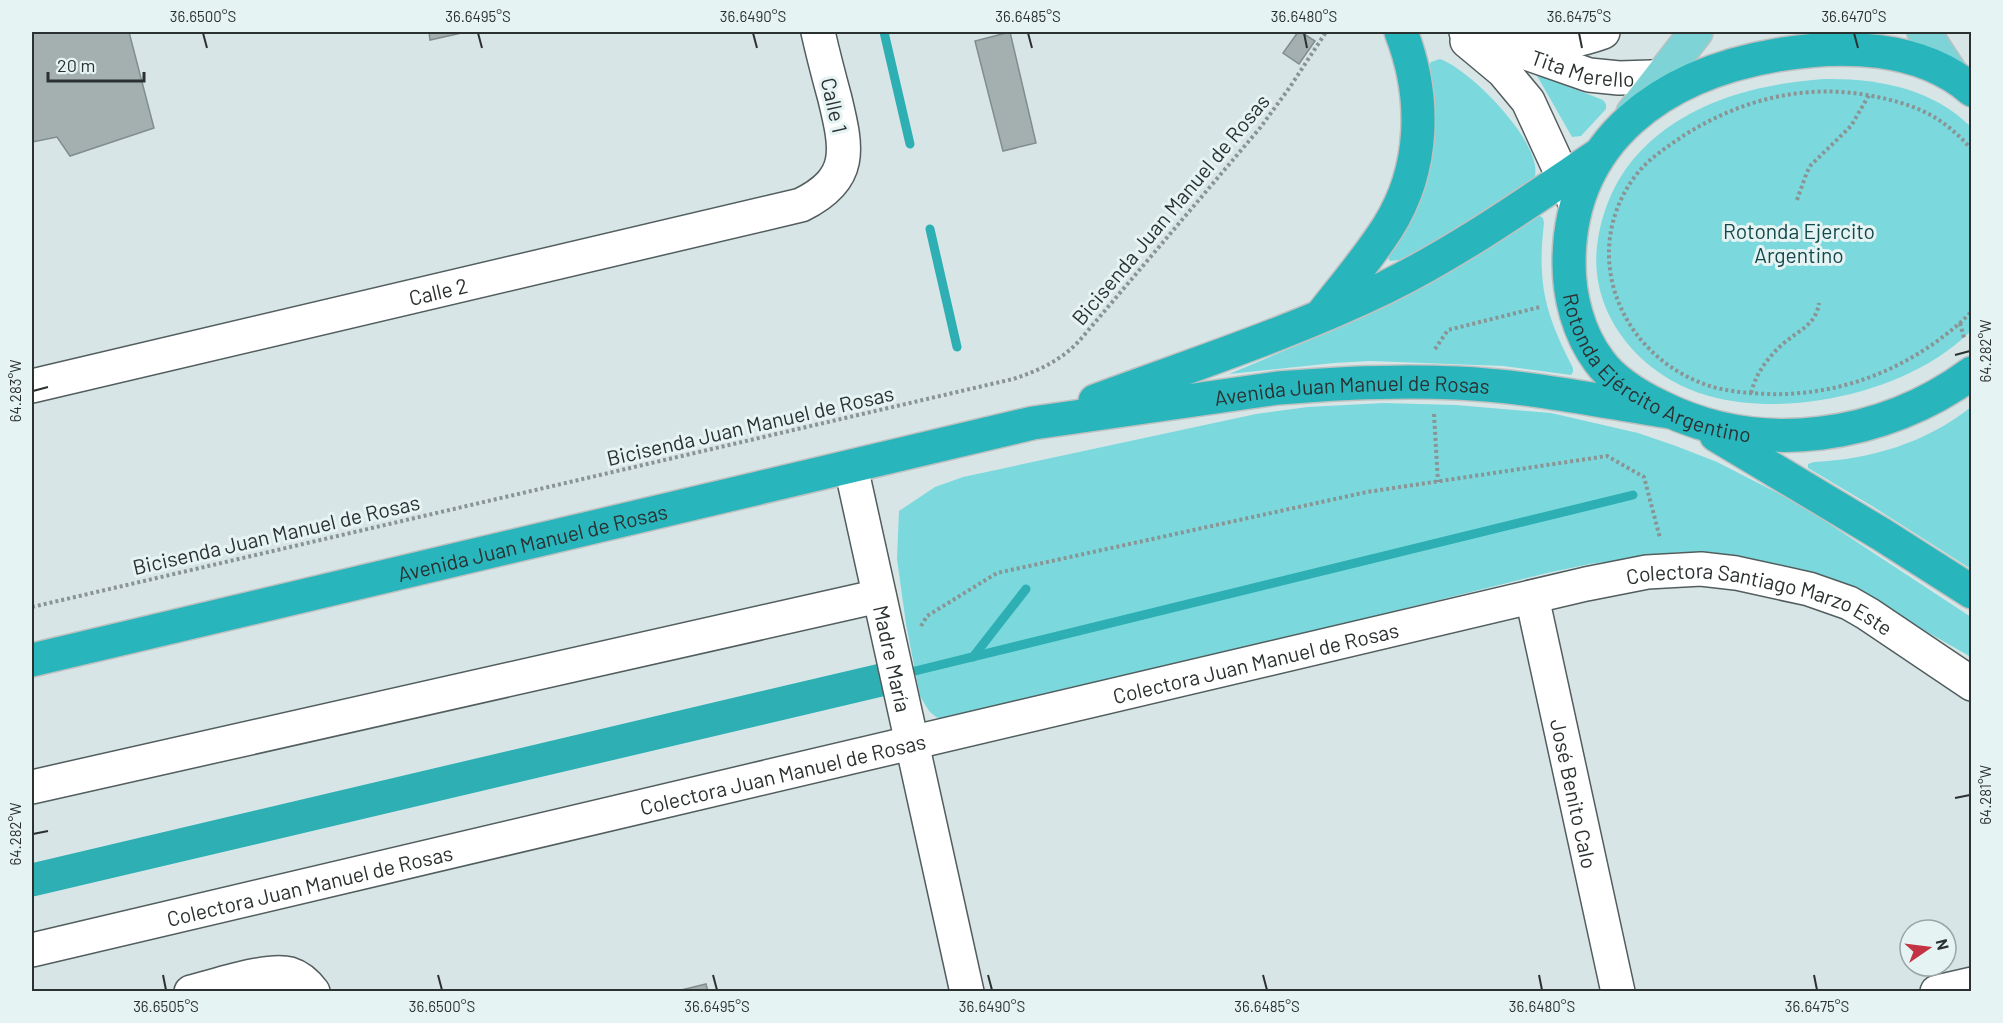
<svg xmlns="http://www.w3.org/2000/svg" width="2003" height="1023" viewBox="0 0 2003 1023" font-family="Barlow,sans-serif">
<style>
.green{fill:#7bd9dd}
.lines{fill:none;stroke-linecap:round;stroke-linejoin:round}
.stream{stroke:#2dafb4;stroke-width:9}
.canal{stroke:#2dafb4;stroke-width:33}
.building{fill:#a4b0b0;stroke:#818d8e;stroke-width:1.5}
.minor-casing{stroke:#525d5e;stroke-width:36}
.major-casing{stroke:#bfc1c1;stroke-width:36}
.highway-casing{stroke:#bfc1c1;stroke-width:36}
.path{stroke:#8a9495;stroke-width:4;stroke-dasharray:3 3;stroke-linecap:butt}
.minor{stroke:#fff;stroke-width:33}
.major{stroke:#7ed3d7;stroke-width:33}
.highway{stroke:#28b6bc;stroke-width:33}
.ticks{fill:none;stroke:#2b3031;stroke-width:2}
.labels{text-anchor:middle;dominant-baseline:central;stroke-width:6;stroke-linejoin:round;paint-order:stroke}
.street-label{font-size:21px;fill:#2b3031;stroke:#e5f3f3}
.park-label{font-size:21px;fill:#13494c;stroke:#e5f3f3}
.neatline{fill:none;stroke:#2b3031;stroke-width:2}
.ticks-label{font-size:15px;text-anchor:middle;fill:#2b3031}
</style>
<rect width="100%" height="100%" fill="#d8e5e6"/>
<g class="green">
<path d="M1440 59C1470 69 1547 147 1534 179L1457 230 1399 260 1390 261 1387 256 1427 69 1431 62Z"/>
<polygon points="1536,74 1603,100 1606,104 1606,109 1581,136 1572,137"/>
<path d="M1824 79C1877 78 1932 88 1971 127V331C1931 370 1876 391 1821 400 1784 406 1746 406 1709 396 1643 378 1589 317 1597 246 1601 213 1614 181 1636 156 1683 103 1755 84 1824 79Z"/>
<path d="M1537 214 1543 218 1544 223C1537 284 1545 314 1573 368V372L1571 375 1503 366 1370 361 1334 363 1229 374 1329 332 1387 303Z"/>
<polygon points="1384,403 1456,405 1551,413 1638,433 1676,446 1717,462 1799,504 1971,617 1971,657 1841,583 1803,570 1740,556 1710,552 1679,552 1590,564 1547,573 963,719 945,720 936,717 929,711 920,696 906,624 897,559 899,511 935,487 963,477 1256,414 1308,407"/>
<path d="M1971 407V569L1872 506 1808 468V464L1814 462C1871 459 1926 443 1971 407Z"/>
</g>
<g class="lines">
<g class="stream">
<polyline points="884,32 910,144"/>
<polyline points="930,229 957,347"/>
<polyline points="973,657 1026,589"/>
<polyline points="915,671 1633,495"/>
</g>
<polyline class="canal" points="32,880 881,680"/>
</g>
<g class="building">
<polygon points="32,32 129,32 154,128 70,156 57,137 32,142"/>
<polygon points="429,32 466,32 430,40"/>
<polygon points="1010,32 1036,143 1003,151 975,41"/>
<polygon points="1298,32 1301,32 1315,41 1299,64 1283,53"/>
<polygon points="706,984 708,992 673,992"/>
</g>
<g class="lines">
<defs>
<g id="minor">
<path id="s1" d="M1466 32 1589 75 1619 78 1684 76"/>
<polyline points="1467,41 1503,71 1528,101 1576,205"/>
<path d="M1521 48C1549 45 1576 42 1603 32"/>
<path id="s2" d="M32 386 801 205C854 179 847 149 835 99 829 77 823 54 818 32"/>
<path id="s3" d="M851 467 967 992"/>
<path id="s4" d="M1532 597 1618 992"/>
<polyline points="32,787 879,596"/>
<path id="s5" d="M32 950 1586 584 1647 572 1701 569 1736 573 1809 589 1849 603 1868 614 1972 684"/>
<path d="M191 992C216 986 267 968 290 974 300 977 307 984 313 992"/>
<polyline points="1937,992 1972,984"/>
</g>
<g id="major">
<polyline points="1924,32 1952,75"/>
<polyline points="1633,113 1696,32"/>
</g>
<g id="highway">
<path id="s6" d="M1972 90C1920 45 1841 44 1777 55 1665 74 1569 138 1569 263 1569 296 1578 333 1599 361 1614 382 1638 396 1661 407 1761 457 1884 438 1972 373"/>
<path d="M1324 312C1346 284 1369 257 1388 227 1425 168 1426 96 1401 32"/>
<path d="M1095 401C1192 365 1291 333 1384 288 1459 251 1527 203 1597 156"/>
<polyline points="1716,435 1881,534 1972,592"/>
<path id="s7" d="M32 660 1033 423 1278 388C1338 383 1397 380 1457 383 1528 386 1599 401 1670 412"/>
</g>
</defs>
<use href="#minor" class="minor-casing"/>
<use href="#major" class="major-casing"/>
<use href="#highway" class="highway-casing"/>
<g class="path">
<path d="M1972 150C1943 116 1915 104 1872 96 1806 83 1743 99 1686 134 1667 147 1647 159 1633 179 1581 253 1618 349 1699 382 1720 391 1744 393 1767 394 1827 396 1884 378 1933 344 1947 334 1960 324 1972 311"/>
<polyline points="1797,200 1807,172 1811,165 1851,126 1869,95"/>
<polyline points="1960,323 1964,338"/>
<polyline points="1435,349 1448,330 1540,307"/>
<path d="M1751 393C1756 373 1768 357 1784 343 1799 330 1816 325 1819 303"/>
<polyline points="1434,414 1438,482"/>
<path d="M32 607 1013 379C1038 371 1062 360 1080 340L1260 128 1290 87 1326 32"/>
<polyline points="921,626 927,616 997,573 1367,492 1607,456 1644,477 1660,538"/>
</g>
<use href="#minor" class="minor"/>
<use href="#major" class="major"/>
<use href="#highway" class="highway"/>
</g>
<path class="ticks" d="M203 33 207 48M478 33 482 48M753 33 757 48M1028 33 1032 48M1304 33 1307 48M1579 33 1582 48M1854 33 1858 48M1955 355 1970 351M33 391 48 387M1955 798 1970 795M33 834 48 831M163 975 166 990M438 975 442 990M713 975 717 990M988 975 992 990M1263 975 1267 990M1539 975 1542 990M1814 975 1817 990"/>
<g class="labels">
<g class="street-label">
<text stroke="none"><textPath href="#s1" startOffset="123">Tita Merello</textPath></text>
<text transform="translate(835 105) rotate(77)">Calle 1</text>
<text transform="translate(1170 209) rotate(-50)">Bicisenda Juan Manuel de Rosas</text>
<text stroke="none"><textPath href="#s2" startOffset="417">Calle 2</textPath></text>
<text stroke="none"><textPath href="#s6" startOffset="681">Rotonda Ejército Argentino</textPath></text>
<text stroke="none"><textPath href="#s7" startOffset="1350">Avenida Juan Manuel de Rosas</textPath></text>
<text transform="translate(750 425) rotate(-13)">Bicisenda Juan Manuel de Rosas</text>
<text transform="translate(276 534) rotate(-13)">Bicisenda Juan Manuel de Rosas</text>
<text stroke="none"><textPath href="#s7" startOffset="514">Avenida Juan Manuel de Rosas</textPath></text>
<text stroke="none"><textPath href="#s5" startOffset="1776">Colectora Santiago Marzo Este</textPath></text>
<text stroke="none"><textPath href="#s3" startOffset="196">Madre María</textPath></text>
<text stroke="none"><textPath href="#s5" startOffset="1257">Colectora Juan Manuel de Rosas</textPath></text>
<text stroke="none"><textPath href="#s5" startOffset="771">Colectora Juan Manuel de Rosas</textPath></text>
<text stroke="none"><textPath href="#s4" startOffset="201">José Benito Calo</textPath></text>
<text stroke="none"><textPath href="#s5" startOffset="285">Colectora Juan Manuel de Rosas</textPath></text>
</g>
<g class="park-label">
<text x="1799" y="230">Rotonda Ejercito<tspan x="1799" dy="24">Argentino</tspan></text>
</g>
</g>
<rect width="2003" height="1023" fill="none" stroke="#e5f3f3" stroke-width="66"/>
<g transform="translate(1928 948) rotate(76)"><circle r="28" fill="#e5f3f3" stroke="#9ba5a5" stroke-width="1.5"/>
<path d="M0-4.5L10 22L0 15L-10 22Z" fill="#c43344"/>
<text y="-9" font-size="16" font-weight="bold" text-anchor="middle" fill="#2b3031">N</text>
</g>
<path d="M48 72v9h96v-9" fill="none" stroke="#2b3031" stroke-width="3"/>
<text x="57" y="72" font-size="18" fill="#2b3031" stroke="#e5f3f3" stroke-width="4.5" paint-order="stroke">20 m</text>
<rect x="33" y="33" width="1937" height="957" class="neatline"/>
<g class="ticks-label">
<text x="203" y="22">36.6500°S</text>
<text x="478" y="22">36.6495°S</text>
<text x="753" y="22">36.6490°S</text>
<text x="1028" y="22">36.6485°S</text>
<text x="1304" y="22">36.6480°S</text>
<text x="1579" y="22">36.6475°S</text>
<text x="1854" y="22">36.6470°S</text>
<text transform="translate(1986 351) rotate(-90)" y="5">64.282°W</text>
<text transform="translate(16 391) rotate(-90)" y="5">64.283°W</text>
<text transform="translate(1986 795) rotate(-90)" y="5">64.281°W</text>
<text transform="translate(16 834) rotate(-90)" y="5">64.282°W</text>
<text x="166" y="1012">36.6505°S</text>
<text x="442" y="1012">36.6500°S</text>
<text x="717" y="1012">36.6495°S</text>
<text x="992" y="1012">36.6490°S</text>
<text x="1267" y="1012">36.6485°S</text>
<text x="1542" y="1012">36.6480°S</text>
<text x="1817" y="1012">36.6475°S</text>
</g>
</svg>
